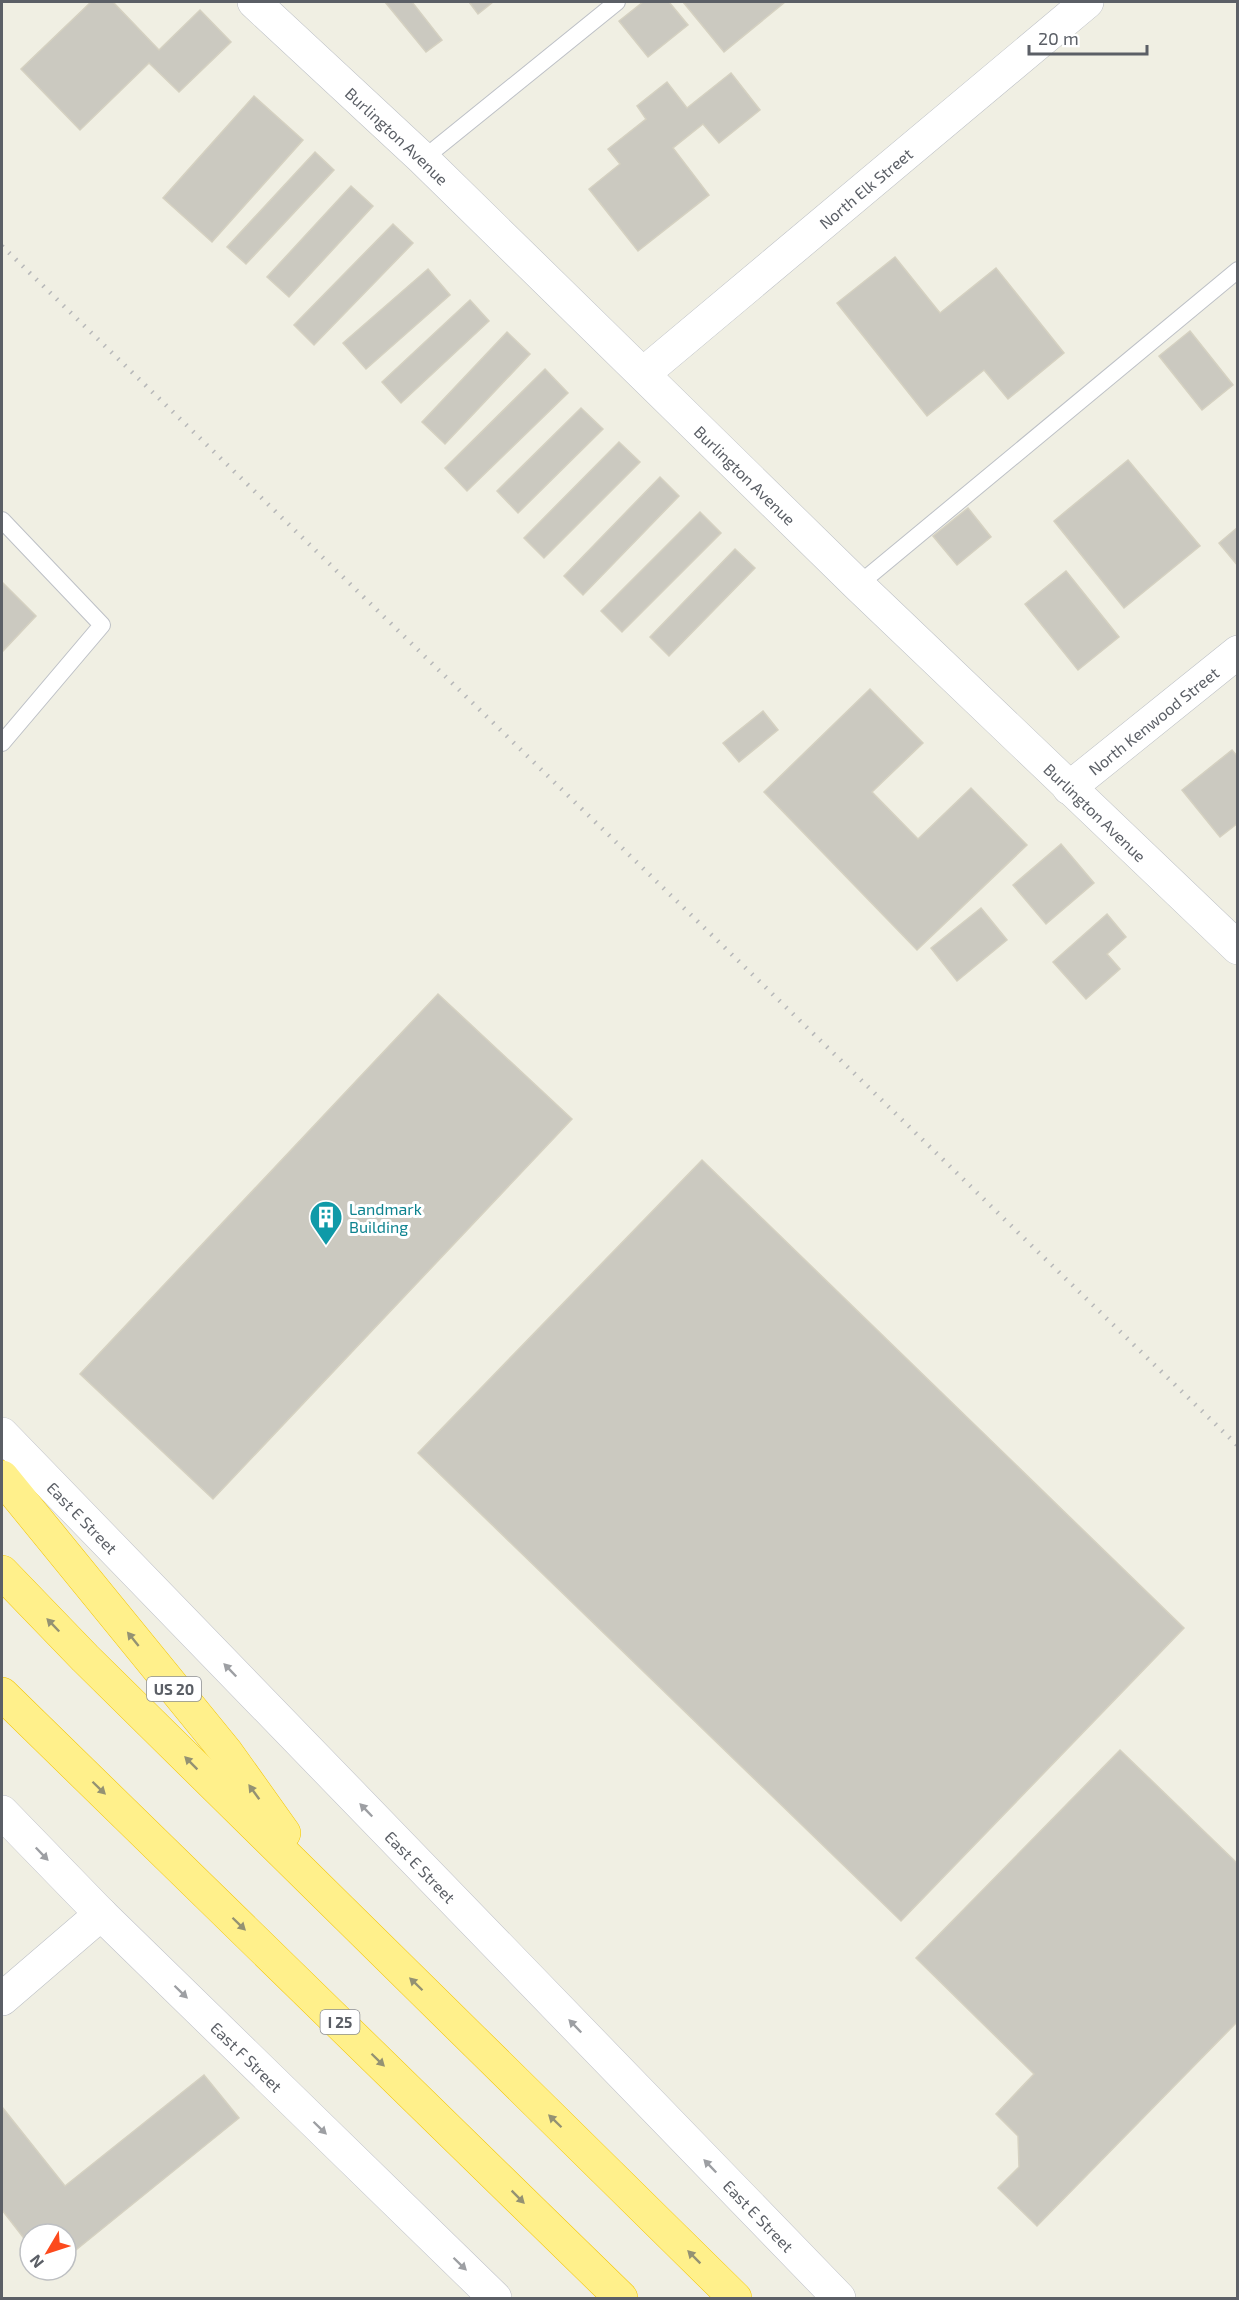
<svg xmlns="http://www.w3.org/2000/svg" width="1239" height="2300" viewBox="0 0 1239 2300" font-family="'Exo 2',sans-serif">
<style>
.building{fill:#cbc9c0;stroke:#d5d1c1;stroke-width:1.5}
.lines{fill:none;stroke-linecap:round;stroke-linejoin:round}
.lane-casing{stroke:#bdc0c6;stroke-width:18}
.street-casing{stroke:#bdc0c6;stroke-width:34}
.secondary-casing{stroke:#bec0c8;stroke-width:34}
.highway-casing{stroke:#f3c500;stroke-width:34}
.lane{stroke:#fff;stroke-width:16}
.street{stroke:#fff;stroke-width:33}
.secondary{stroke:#fff;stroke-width:33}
.highway{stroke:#fff08b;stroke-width:33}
.rail{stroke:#b7b8b9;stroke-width:4.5;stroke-dasharray:1.5 8;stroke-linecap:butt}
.oneway{fill:#949273}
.oneway2{fill:#9d9fa3}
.labels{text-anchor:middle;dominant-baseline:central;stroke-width:6;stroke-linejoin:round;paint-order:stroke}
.shield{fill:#fff;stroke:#8c8f94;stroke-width:1.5}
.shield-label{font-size:15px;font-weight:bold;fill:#5b5f66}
.street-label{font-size:16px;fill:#5b5f66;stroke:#fff}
.culture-label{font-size:16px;fill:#0d838f;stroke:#fff;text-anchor:start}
</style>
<rect width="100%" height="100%" fill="#f0efe3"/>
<g class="building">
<polygon points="91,2 113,2 159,50 200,10 231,42 179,92 149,63 80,130 21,69"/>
<polygon points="385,2 412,2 442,40 426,52"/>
<polygon points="469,2 493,2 478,14"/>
<polygon points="643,2 669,2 688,25 648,57 619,21"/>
<polygon points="683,2 785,2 724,52"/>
<polygon points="731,73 760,110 719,143 703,124 673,148 709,195 638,251 589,189 620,164 608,149 646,119 637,106 667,82 687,108"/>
<polygon points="254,96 303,140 212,242 163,198"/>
<polygon points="315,152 334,170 246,264 227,247"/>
<polygon points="351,186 373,206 289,297 267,277"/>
<polygon points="393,224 413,243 314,345 294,325"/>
<polygon points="895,257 940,313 996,268 1064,353 1008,399 984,370 927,416 837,303"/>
<polygon points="428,269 450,295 366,369 343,343"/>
<polygon points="470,300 489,321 401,403 382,382"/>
<polygon points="1190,331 1233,385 1202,410 1159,356"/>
<polygon points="507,332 530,354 445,444 422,422"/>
<polygon points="545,369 568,393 467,491 445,468"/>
<polygon points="581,408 603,429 518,513 497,491"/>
<polygon points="619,442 640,462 544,558 524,538"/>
<polygon points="1128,460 1200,546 1124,608 1054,521"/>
<polygon points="660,477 679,496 583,595 564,576"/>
<polygon points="968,508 991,537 957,565 933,536"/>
<polygon points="700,512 721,533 622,632 601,611"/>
<polygon points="1238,527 1238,566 1219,543"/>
<polygon points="735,549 755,568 669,656 650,637"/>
<polygon points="1066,571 1119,637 1078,670 1025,604"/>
<polygon points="2,582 36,616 2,652"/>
<polygon points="870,689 923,743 872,792 918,839 971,788 1027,845 917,950 764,792"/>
<polygon points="763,711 778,730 739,762 723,743"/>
<polygon points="1232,750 1238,757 1238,823 1220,837 1182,790"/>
<polygon points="1061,844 1094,883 1046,924 1013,885"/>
<polygon points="981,908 1007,940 957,981 931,948"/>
<polygon points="1107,914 1126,937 1107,954 1120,969 1086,999 1053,962"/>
<polygon points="438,994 572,1119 213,1499 80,1374"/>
<polygon points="702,1160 1184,1628 901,1921 418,1453"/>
<polygon points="1120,1750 1238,1864 1238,2021 1037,2226 998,2188 1019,2167 1018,2136 996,2114 1034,2074 916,1958"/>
<polygon points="204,2075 239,2118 66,2258 66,2234 30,2234 30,2246 2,2210 2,2107 65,2186"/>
</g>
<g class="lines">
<defs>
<g id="lane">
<polyline points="423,159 617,2"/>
<polyline points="2,520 102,625 2,743"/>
<polyline points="858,585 1238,270"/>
</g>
<g id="street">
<path id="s1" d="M254 2 423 159 858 585 1238 948"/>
<path id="s2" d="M643 374 1087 2"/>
<path id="s3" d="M1069 788 1238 652"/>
<polyline points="2,1999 101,1914"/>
</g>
<g id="secondary">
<path id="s4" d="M2 1434 839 2298"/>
<path id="s5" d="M2 1812 101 1914 495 2298"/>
</g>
<g id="highway">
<polyline points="2,1477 227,1753 284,1833"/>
<polyline points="2,1572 85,1658 735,2298"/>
<polyline points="2,1694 621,2298"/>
</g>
</defs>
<use href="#lane" class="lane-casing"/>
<use href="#street" class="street-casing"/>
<use href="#secondary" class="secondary-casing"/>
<use href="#highway" class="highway-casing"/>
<use href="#lane" class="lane"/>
<use href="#street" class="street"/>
<use href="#secondary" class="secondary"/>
<use href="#highway" class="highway"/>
<polyline class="rail" points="2,246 1238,1446"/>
</g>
<defs><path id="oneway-solid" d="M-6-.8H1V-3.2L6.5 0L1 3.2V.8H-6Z" transform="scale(1.5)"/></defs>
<g class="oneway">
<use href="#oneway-solid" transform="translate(53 1625) rotate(-134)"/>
<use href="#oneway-solid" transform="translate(133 1639) rotate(-129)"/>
<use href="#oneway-solid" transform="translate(191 1763) rotate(-135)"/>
<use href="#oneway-solid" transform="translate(99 1788) rotate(44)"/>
<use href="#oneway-solid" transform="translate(254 1792) rotate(-126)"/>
<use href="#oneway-solid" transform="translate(239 1924) rotate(44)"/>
<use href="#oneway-solid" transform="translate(416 1984) rotate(-136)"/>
<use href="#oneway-solid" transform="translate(378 2060) rotate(44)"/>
<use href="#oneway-solid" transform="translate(555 2121) rotate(-136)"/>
<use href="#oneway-solid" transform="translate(518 2197) rotate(45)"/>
<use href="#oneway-solid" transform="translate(694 2257) rotate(-135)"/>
</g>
<g class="oneway2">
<use href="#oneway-solid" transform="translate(230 1670) rotate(-134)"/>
<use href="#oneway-solid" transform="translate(366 1810) rotate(-134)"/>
<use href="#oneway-solid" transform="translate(42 1854) rotate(46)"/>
<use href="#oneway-solid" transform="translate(181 1992) rotate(44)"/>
<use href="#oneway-solid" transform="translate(575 2026) rotate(-134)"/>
<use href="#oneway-solid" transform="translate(320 2128) rotate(44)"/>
<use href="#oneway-solid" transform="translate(710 2166) rotate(-134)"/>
<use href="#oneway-solid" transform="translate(460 2264) rotate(44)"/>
</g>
<defs>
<symbol id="building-pin" viewBox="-11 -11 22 30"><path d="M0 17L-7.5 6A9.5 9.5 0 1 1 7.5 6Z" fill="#0f9aa8" stroke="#fff"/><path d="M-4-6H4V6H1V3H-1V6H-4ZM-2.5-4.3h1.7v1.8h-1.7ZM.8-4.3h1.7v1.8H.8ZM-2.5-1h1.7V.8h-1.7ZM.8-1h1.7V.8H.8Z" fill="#fff"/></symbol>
</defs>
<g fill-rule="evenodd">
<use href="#building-pin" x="307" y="1198" width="38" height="52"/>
</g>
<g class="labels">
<g class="shield">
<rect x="147" y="1677" width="54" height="24" rx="4.5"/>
<rect x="320.5" y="2010" width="39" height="24" rx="4.5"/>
</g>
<g class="shield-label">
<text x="174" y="1689">US 20</text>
<text x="340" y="2022">I 25</text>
</g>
<g class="street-label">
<text stroke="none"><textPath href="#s1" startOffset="196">Burlington Avenue</textPath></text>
<text stroke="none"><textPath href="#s2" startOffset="290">North Elk Street</textPath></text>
<text stroke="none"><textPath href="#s1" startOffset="682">Burlington Avenue</textPath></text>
<text stroke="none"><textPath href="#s3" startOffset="108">North Kenwood Street</textPath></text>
<text stroke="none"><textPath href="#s1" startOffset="1168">Burlington Avenue</textPath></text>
<text stroke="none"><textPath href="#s4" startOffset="116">East E Street</textPath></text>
<text stroke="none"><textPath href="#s4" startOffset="602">East E Street</textPath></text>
<text stroke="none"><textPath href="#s5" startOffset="346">East F Street</textPath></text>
<text stroke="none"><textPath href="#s4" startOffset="1088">East E Street</textPath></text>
</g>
<g class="culture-label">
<text x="349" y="1208">Landmark<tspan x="349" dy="18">Building</tspan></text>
</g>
</g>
<rect width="1239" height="2300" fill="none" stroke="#5b5f66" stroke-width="6"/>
<g transform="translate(48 2252) rotate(231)"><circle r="28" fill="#ffffff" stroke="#bdbfc2" stroke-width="1.5"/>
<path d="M0-4.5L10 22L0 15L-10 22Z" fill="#fc4a1d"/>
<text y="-9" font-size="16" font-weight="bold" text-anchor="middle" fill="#5b5f66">N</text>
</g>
<path d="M1029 45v9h118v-9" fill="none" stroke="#5b5f66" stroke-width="3"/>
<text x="1038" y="45" font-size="18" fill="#5b5f66" stroke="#ffffff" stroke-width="4.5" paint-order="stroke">20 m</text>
</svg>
